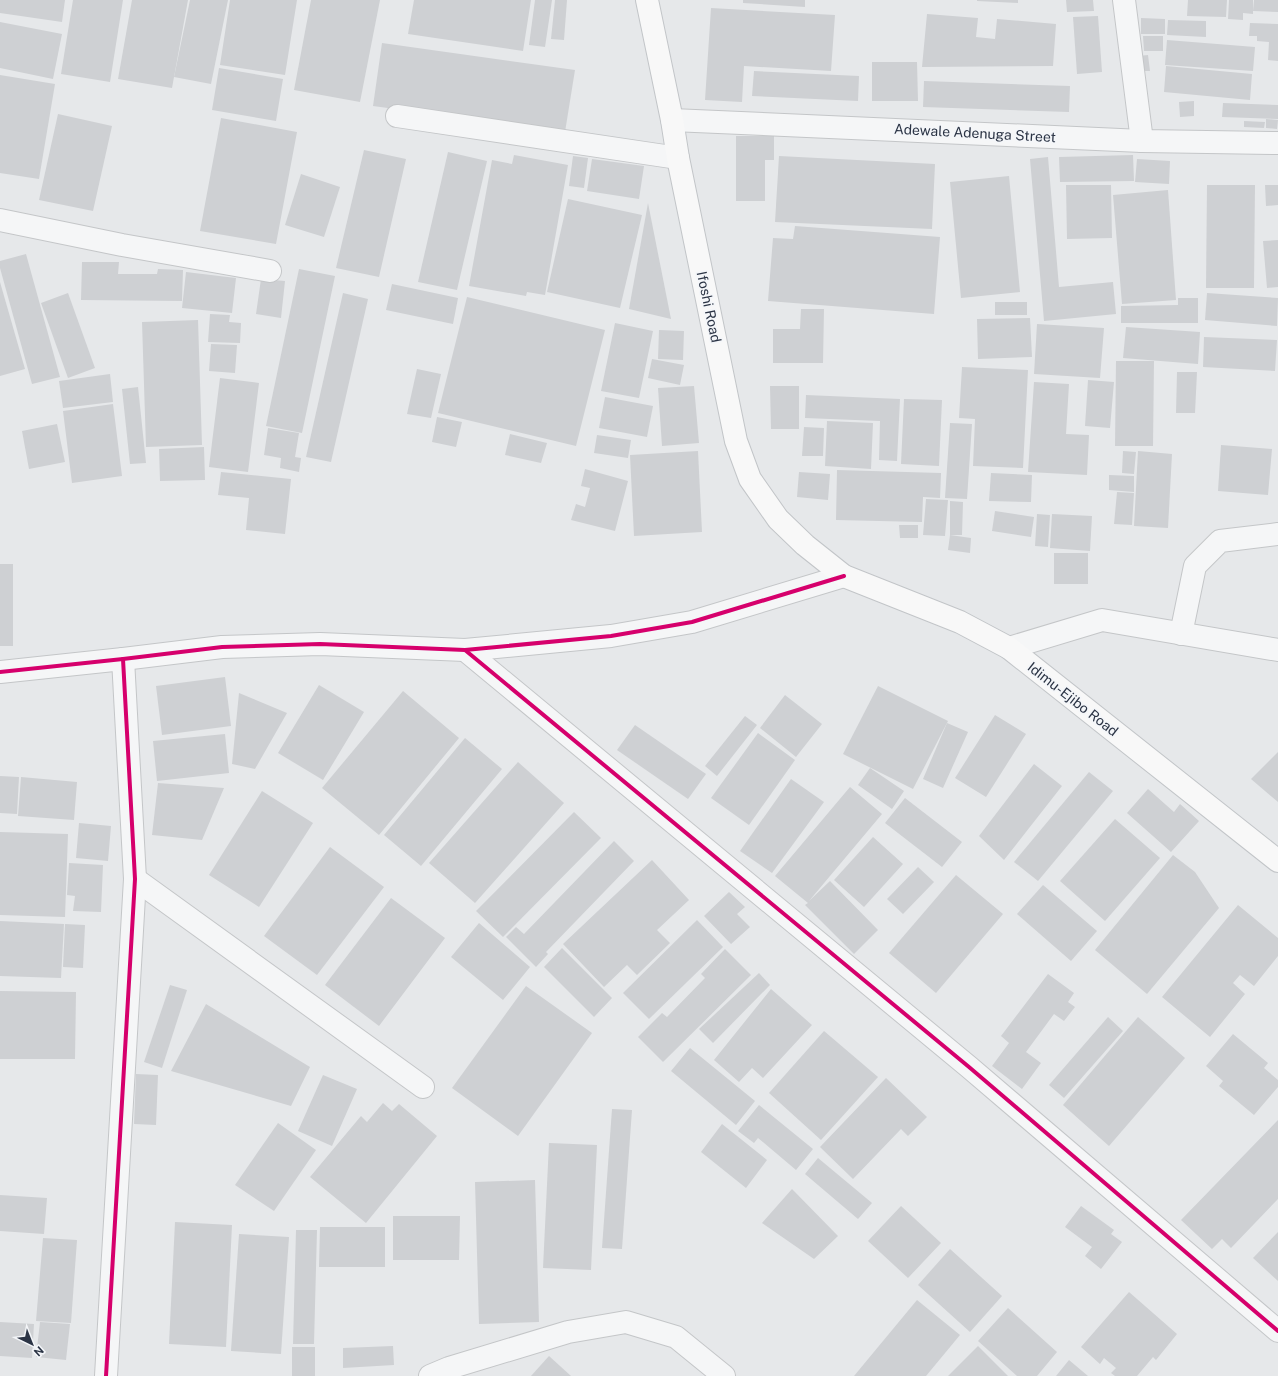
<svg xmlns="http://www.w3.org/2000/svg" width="1278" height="1376" viewBox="0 0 1278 1376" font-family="'Public Sans',sans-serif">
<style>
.building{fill:#ced0d3}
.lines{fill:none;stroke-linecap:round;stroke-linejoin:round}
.minor-casing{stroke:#c4c6c8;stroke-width:24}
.major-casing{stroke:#c2c5c8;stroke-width:24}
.minor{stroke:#f5f6f7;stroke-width:22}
.major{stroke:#f8f8f8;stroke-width:22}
.cycleway-casing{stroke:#f4f6f9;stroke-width:6}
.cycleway{stroke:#d6006c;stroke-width:4}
.labels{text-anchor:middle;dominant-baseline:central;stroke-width:3.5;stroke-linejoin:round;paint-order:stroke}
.street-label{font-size:14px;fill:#2b3445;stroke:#f4f6f9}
</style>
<rect width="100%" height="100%" fill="#e6e8ea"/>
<g class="building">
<polygon points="0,0 65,0 62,22 0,13"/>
<polygon points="73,0 123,0 110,82 61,74"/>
<polygon points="132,0 188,0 172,88 118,79"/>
<polygon points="190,0 228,0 211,84 174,77"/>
<polygon points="230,0 297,0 285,75 220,65"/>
<polygon points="311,0 380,0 360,102 294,90"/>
<polygon points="414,0 531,0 523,51 408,34"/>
<polygon points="535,0 552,0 545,47 529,45"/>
<polygon points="555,0 567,0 564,40 551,39"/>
<polygon points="743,0 805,0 805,7 743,3"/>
<polygon points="977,0 1018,0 1018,3 977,1"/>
<polygon points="1066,0 1093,0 1094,11 1067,12"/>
<polygon points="1188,0 1227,0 1226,17 1187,16"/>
<polygon points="1229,0 1253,0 1253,14 1243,13 1243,20 1228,19"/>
<polygon points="1254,0 1278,0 1278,12 1253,11"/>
<polygon points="711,8 835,15 831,71 744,66 742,102 705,100"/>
<polygon points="927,14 978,18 976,37 995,39 997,19 1056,24 1053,66 922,67"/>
<polygon points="1098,16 1102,72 1077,74 1073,17"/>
<polygon points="1141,18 1165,19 1165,34 1141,34"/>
<polygon points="1168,20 1206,21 1206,37 1167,35"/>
<polygon points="0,22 62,34 53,79 0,68"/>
<polygon points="1250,23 1278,24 1278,61 1268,60 1269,42 1257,41 1257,36 1249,36"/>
<polygon points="1143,36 1163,36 1163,51 1144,51"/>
<polygon points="1167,40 1255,47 1253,71 1165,65"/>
<polygon points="382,43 575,70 565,132 373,106"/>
<polygon points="1148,55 1150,71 1139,71 1138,56"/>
<polygon points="872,62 917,62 918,101 872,101"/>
<polygon points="1166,66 1252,74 1250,100 1164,92"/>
<polygon points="219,68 283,79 276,121 212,110"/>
<polygon points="754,71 859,76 858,101 752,96"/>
<polygon points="0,75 55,84 39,179 0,173"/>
<polygon points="924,81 1070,86 1069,112 923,107"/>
<polygon points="1194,101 1194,116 1180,117 1179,102"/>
<polygon points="1223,103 1278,105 1278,119 1222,117"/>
<polygon points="58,114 112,126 93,211 39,200"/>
<polygon points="221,118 297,132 276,244 200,231"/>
<polygon points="1266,119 1278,120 1277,129 1266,128"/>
<polygon points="1244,121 1265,122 1264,128 1244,127"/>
<polygon points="736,136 774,136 774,160 765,160 765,201 736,201"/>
<polygon points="364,150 406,159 379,277 336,268"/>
<polygon points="448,152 487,161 457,290 418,282"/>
<polygon points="514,155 568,165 545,295 527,292 526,296 469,286 492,160 512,164"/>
<polygon points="1133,155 1134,181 1060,182 1059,157"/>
<polygon points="573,156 588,158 584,188 569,186"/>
<polygon points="779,156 935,164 932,229 775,222"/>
<polygon points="1048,157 1059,287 1113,282 1116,314 1044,321 1030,159"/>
<polygon points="592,159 644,166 639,199 587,191"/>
<polygon points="1137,159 1170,161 1169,184 1135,182"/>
<polygon points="301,174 340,187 324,237 285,225"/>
<polygon points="1009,176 1020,292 961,298 950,182"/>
<polygon points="1066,185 1111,185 1112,238 1067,239"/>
<polygon points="1207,185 1255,185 1254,288 1206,288"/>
<polygon points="1265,185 1278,185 1278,205 1266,206"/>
<polygon points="1168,190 1176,300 1122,304 1113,195"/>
<polygon points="568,199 642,215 620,308 547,292"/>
<polygon points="648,203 671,319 629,309"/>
<polygon points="795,226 940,237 934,314 768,301 773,238 793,239"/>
<polygon points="1278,240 1278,287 1267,288 1263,241"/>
<polygon points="26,254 60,377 32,384 0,268 0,261"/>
<polygon points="82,262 119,262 118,274 157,274 158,269 183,270 182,301 81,300"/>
<polygon points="299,269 335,276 302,433 266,426"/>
<polygon points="186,272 236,278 232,313 182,308"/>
<polygon points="261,279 285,281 281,318 256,314"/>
<polygon points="0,282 25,369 0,376"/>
<polygon points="392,284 458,298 453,324 386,310"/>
<polygon points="68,293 95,368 68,378 41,303"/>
<polygon points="343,293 368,299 331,462 306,457"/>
<polygon points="1207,293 1278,298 1277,326 1205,320"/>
<polygon points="467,297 605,330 576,446 438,413"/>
<polygon points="1178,298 1198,298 1198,323 1121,323 1121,306 1178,305"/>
<rect x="995" y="302" width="32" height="13"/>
<polygon points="801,309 824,309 823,363 773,363 773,329 800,329"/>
<polygon points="210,314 230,315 229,322 241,323 240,343 208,342"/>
<polygon points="1030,318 1032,357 978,359 977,319"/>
<polygon points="198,320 202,445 146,447 142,322"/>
<polygon points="615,323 653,331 639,398 601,391"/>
<polygon points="1037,324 1104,328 1100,378 1034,374"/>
<polygon points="1126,327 1200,332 1198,364 1123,358"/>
<polygon points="659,330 684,331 683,360 658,359"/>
<polygon points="1204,337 1277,340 1275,371 1203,367"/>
<polygon points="211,344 237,345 235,373 209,371"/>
<polygon points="652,359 684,365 680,385 648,378"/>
<polygon points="1116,361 1154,361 1153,446 1115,446"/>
<polygon points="962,367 1028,370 1023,468 973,466 975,419 959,418"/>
<polygon points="417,369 441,374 431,418 407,414"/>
<polygon points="1177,372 1197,372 1195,413 1176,413"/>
<polygon points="110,374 113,402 63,408 59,381"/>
<polygon points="220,378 259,383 248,472 209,467"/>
<polygon points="1088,380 1114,382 1110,428 1085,426"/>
<polygon points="1034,382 1069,384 1066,434 1089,435 1087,475 1028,472"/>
<polygon points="694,386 699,443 662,446 658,388"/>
<polygon points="770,386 799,386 799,429 771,429"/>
<polygon points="138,387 146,463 130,464 122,389"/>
<polygon points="806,395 900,399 897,461 879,460 880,421 805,418"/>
<polygon points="605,397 653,406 647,437 599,428"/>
<polygon points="904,399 942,400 939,466 901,464"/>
<polygon points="113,404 122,476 72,483 63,411"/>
<polygon points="437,417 462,422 456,447 432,442"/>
<polygon points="827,421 873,423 871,469 825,466"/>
<polygon points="950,423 972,424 967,499 945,498"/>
<polygon points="57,424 65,462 29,469 22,431"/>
<polygon points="804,427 824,428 823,456 802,456"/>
<polygon points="268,428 299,433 295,457 301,458 299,472 280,468 281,458 264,455"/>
<polygon points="510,434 547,443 541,463 505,455"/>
<polygon points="597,435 631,440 628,458 594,453"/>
<polygon points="1221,445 1272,449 1268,495 1218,491"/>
<polygon points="204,447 205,480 160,481 159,449"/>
<polygon points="698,451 702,532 634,536 630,455"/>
<polygon points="1123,451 1136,452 1134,474 1122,473"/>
<polygon points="1138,451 1172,454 1168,528 1134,526"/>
<polygon points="585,469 628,481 615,531 571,520 576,504 585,507 590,488 581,486"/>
<polygon points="837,470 941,473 940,498 923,497 922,522 836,520"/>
<polygon points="221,472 291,479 285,534 246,530 249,498 218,495"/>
<polygon points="799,472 830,474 828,500 797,497"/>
<polygon points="991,473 1032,475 1031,502 989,501"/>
<polygon points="1109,475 1134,476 1134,492 1109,490"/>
<polygon points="1117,492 1134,493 1132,525 1114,524"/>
<polygon points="926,499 948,500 945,536 923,535"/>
<polygon points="950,501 963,502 962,535 950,535"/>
<polygon points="995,511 1034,517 1031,537 992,531"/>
<polygon points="1037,514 1050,515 1048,547 1035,546"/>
<polygon points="1052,514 1092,516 1090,551 1050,548"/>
<polygon points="899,525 918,525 918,538 900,538"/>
<polygon points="950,535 971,538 970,553 948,550"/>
<rect x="1054" y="553" width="34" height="31"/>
<rect x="0" y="564" width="13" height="82"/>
<polygon points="225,677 231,726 162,735 156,686"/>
<polygon points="319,685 364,712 323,780 278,753"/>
<polygon points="878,686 948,721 913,789 843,754"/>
<polygon points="403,691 459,738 379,835 322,788"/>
<polygon points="239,693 287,713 255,769 232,764"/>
<polygon points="785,695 822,724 796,757 760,728"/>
<polygon points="995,715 1026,734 986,797 955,778"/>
<polygon points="745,716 757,725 717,776 705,766"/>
<polygon points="947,723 968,732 943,788 923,779"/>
<polygon points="635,725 706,774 688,799 617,750"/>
<polygon points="758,733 795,760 749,825 711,798"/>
<polygon points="225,734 229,773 157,781 153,741"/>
<polygon points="465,738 502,769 421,866 384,835"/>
<polygon points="1278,752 1278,802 1251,779"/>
<polygon points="518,762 564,803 475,903 429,863"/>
<polygon points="1034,764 1062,786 1004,860 979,836"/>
<polygon points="870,768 904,791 892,809 858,785"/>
<polygon points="1089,772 1113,791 1038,881 1014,862"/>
<polygon points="0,776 19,777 17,814 0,813"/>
<polygon points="21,777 77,782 74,820 18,816"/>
<polygon points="791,779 824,802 772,873 740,851"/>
<polygon points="158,783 224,788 202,840 152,835"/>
<polygon points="850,787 882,814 809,901 830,881 878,930 854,954 805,905 808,903 775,876"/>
<polygon points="1148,789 1174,812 1180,804 1199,821 1171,852 1127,813"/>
<polygon points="262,791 313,823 259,907 209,875"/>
<polygon points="905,798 962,842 942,867 885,823"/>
<polygon points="574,812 601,838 503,937 476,911"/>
<polygon points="1115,819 1160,858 1105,921 1060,881"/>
<polygon points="79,823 111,826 108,861 76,858"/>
<polygon points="0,832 68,834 65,917 0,915"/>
<polygon points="873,837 903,864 864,907 834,880"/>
<polygon points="614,841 634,861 546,952 548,954 536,967 506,937 516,927 524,934"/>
<polygon points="330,847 384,887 317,975 264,936"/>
<polygon points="1173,855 1195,872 1219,908 1147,994 1095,950"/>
<polygon points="652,860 689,900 657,930 670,943 637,975 627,965 604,987 563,944"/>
<polygon points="69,863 103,865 101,912 73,911 75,896 67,895"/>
<polygon points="918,867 934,882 903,914 887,899"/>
<polygon points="956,875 1003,914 936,993 889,953"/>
<polygon points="1043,885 1097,931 1071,961 1017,914"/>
<polygon points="729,892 745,907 737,914 750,927 731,944 704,916"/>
<polygon points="391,898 445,938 379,1026 325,985"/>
<polygon points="1238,905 1278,938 1278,956 1254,986 1240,975 1233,983 1245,994 1210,1037 1162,997"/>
<polygon points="697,920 723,947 649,1019 623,993"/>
<polygon points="0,921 64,924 61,978 0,976"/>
<polygon points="479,923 530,967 503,1000 451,957"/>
<polygon points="65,924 85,925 83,968 63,967"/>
<polygon points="562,948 612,998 594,1017 544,967"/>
<polygon points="725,949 751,975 663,1062 638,1037 662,1013 667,1017 705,978 701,974"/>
<polygon points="759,973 770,985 713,1043 699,1029"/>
<polygon points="1048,974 1074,993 1068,1002 1075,1007 1064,1021 1054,1014 1026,1052 1041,1063 1022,1089 992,1066 1009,1043 1001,1036"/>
<polygon points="170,985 187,990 162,1068 144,1062"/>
<polygon points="526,986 592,1033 518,1136 452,1088"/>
<polygon points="771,989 812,1025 763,1078 752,1068 739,1082 714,1060"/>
<polygon points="0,991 76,992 75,1059 0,1059"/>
<polygon points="206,1004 310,1067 291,1106 171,1071"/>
<polygon points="1108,1017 1123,1031 1064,1098 1049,1085"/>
<polygon points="1138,1017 1185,1058 1109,1146 1063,1105"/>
<polygon points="824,1031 878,1077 821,1140 769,1093"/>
<polygon points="1233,1034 1268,1063 1264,1068 1278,1080 1278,1087 1254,1115 1219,1086 1223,1081 1206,1066"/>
<polygon points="690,1048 755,1101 736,1125 671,1071"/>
<polygon points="136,1074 158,1075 156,1125 134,1124"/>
<polygon points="323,1075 357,1089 332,1146 298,1131"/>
<polygon points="886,1078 927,1117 908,1136 901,1129 853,1179 820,1147"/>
<polygon points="383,1103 392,1111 399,1104 437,1136 366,1223 310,1177 361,1116 367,1122"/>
<polygon points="759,1105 813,1149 796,1170 758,1138 754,1143 738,1131"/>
<polygon points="612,1109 632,1110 622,1249 602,1248"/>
<polygon points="1278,1120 1278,1199 1231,1248 1222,1239 1212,1249 1181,1220"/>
<polygon points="278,1123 316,1150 274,1211 235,1185"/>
<polygon points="722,1124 767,1160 746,1188 701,1152"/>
<polygon points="549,1143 597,1145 591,1270 543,1268"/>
<polygon points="818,1158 872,1203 858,1219 805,1174"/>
<polygon points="535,1180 539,1322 479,1324 475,1182"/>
<polygon points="792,1189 838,1236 814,1259 762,1223"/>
<polygon points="0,1195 47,1198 44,1234 0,1231"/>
<polygon points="901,1206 941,1243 908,1278 868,1241"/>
<polygon points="1081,1206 1114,1230 1111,1234 1122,1242 1101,1269 1085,1256 1092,1247 1065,1227"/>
<polygon points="393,1216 460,1216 459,1260 393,1260"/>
<polygon points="175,1222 232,1225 226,1347 169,1344"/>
<polygon points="320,1227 385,1227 385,1267 319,1267"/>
<polygon points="296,1230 317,1230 314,1344 293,1344"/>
<polygon points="1278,1232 1278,1281 1253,1258"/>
<polygon points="239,1234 289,1237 281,1354 231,1351"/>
<polygon points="43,1238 77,1240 71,1323 36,1321"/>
<polygon points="950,1249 1002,1296 970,1332 918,1285"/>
<polygon points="1129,1292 1177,1334 1156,1360 1153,1357 1137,1376 1115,1376 1111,1373 1116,1368 1104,1358 1100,1364 1081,1347"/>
<polygon points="917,1300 960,1335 926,1376 854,1376"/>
<polygon points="1008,1308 1057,1352 1037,1376 1017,1376 978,1341"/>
<polygon points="0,1322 34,1324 32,1358 0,1356"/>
<polygon points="40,1322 70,1324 66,1360 36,1357"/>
<polygon points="393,1346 394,1365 343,1368 343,1348"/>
<polygon points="978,1346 1008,1376 948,1376"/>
<rect x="292" y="1347" width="23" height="29"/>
<polygon points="549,1356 571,1376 531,1376"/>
<polygon points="1069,1360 1088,1376 1056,1376"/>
</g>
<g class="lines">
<defs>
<g id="minor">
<polyline points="1124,0 1142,141"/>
<polyline points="397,116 678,158"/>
<polyline points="672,120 1142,141 1278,143"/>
<polyline points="0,220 122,245 270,271"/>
<polyline points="1181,634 1195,566 1220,541 1278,534"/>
<polyline points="1009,648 1102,620 1278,650"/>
<polyline points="465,650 969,1067 1278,1331"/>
<polyline points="0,672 123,659 222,647 320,644 465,650 611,636 692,622 844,576"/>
<polyline points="135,879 423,1087"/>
<polyline points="106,1376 135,879 123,659"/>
<polyline points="430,1376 449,1368 568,1332 626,1322 676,1337 724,1376"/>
</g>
<polyline id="major" points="647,0 672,120 678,158 736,441 750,479 778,519 805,545 844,576 960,622 1009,648 1278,861"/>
</defs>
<use href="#minor" class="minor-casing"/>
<use href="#major" class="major-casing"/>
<use href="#minor" class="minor"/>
<use href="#major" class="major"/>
<defs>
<g id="cycleway">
<polyline points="465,650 969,1067 1278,1331"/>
<polyline points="0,672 123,659 222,647 320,644 465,650 611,636 692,622 844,576"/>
<polyline points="106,1376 135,879 123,659"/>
</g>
</defs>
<use href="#cycleway" class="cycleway-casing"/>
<use href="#cycleway" class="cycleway"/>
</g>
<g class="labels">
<g class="street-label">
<text transform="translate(975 133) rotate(3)">Adewale Adenuga Street</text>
<text transform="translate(709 307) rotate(78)">Ifoshi Road</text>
<text transform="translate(1073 699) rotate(38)">Idimu-Ejibo Road</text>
</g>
</g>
<g transform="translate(32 1344) rotate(137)" stroke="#f4f6f9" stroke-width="3" paint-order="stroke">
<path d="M0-3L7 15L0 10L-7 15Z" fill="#2b3445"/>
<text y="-6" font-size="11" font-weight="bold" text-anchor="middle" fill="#2b3445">N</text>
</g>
</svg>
